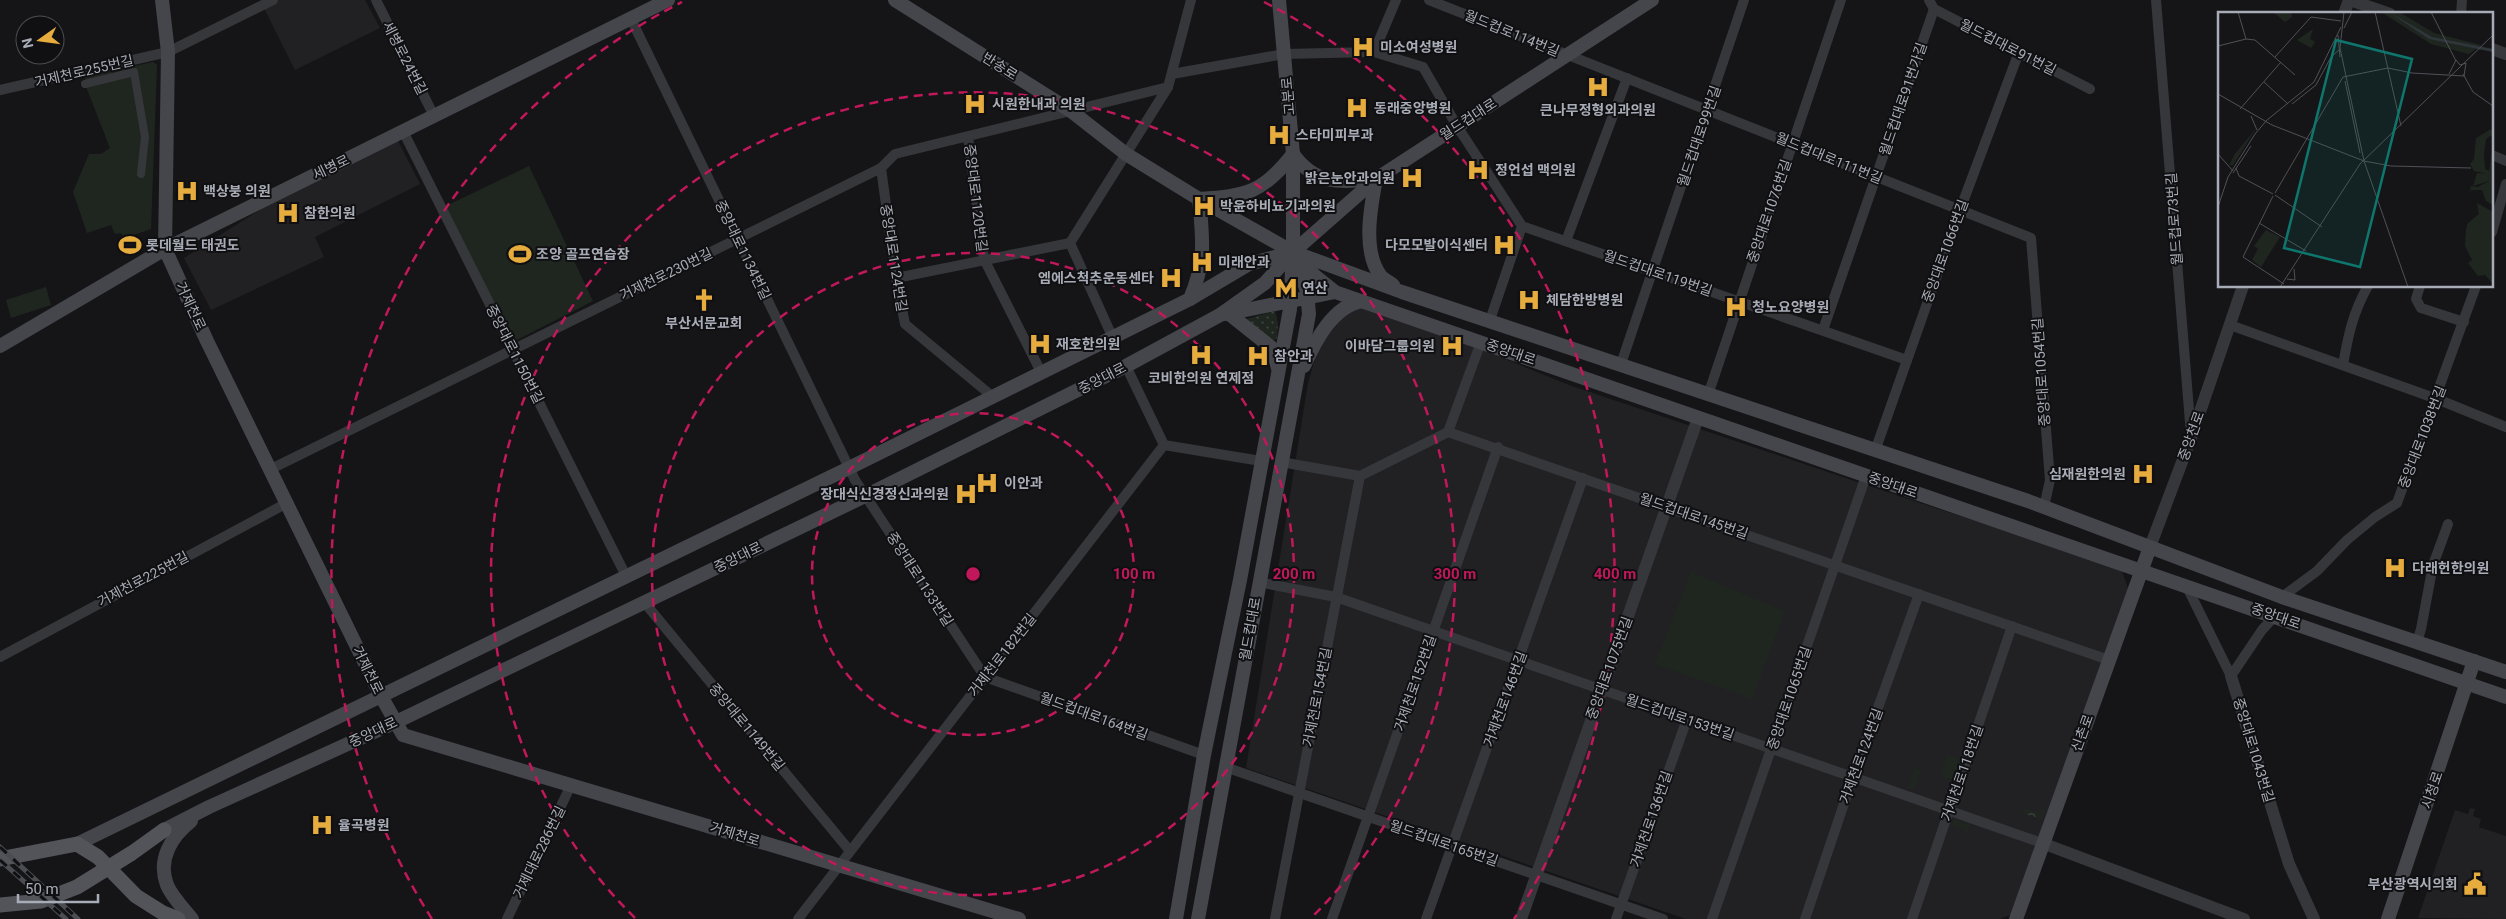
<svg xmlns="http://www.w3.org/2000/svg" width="2506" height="919" viewBox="0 0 2506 919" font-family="Roboto,'Noto Sans KR',sans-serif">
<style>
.built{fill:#212124}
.grass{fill:url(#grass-dots)}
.forest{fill:url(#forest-crowns)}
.park{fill:#1f2620}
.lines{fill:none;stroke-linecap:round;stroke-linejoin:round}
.pedestrian{stroke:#36373b;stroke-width:8}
.minor{stroke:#36373b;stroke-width:10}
.tertiary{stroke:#36373b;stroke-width:12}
.secondary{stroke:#44464b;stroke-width:14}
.primary{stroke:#52545a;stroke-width:15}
.rail-casing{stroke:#4b4d52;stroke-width:5}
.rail{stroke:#101012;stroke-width:3;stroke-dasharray:9;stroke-linecap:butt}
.ring{fill:none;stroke:#c2185b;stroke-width:2.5;stroke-dasharray:9 6}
.labels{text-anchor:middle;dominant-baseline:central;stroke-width:4;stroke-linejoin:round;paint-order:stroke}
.street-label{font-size:14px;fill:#a8acb6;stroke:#101012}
.poi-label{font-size:14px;font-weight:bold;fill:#a8acb6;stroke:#101012;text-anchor:start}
.inset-road{fill:none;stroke:#505157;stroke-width:1}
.view{fill:#0f766e;fill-opacity:0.15;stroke:#0f766e;stroke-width:2.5}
.inset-edge{fill:none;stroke:#a8acb6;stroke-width:2.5}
.centre{fill:#c2185b;stroke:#101012;stroke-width:2.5}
.ring-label{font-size:15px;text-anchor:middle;font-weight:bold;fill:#c2185b;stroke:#101012;stroke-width:4;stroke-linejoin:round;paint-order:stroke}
</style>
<defs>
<pattern id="grass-dots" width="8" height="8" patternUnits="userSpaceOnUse" patternTransform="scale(1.25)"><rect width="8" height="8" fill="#1f2620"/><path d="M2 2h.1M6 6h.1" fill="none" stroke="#3d433e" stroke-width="1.8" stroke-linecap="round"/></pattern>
<pattern id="forest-crowns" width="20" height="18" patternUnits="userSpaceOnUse" patternTransform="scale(1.25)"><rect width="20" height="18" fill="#1f2620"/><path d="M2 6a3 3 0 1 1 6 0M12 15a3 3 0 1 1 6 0" fill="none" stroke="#3d433e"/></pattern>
</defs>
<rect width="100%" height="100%" fill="#151517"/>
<g class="built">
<polygon points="260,0 365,0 380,28 295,70"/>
<polygon points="398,141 420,184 315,237 324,257 211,310 184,258 269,204"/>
<polygon points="1365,307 1431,329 1569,385 1932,507 2120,566 2128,588 2107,652 2010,915 2000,919 1686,919 1246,768 1308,383 1318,349 1338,322 1349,312"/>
<polygon points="2470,808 2475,809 2473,816 2481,819 2479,827 2506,836 2506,919 2418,918 2455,810 2468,814"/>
</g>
<polygon class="grass" points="1275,311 1278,323 1277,339 1271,341 1247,319"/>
<polygon class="forest" points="2026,809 2039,813 2041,810 2046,810 2042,819 2024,814"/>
<g class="park">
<polygon points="153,62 157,65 151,229 125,238 121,233 115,234 111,225 87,233 73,192 89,154 101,154 110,148 85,84 85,77"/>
<polygon points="529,166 593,301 513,342 446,206"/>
<polygon points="46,287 51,305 11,318 6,300"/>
<polygon points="1691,572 1785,611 1752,699 1655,664"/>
<polygon points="1947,754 1960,759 1954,780 1941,776"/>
<polygon points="1914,768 1921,770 1914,790 1909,788"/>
<polygon points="1954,820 1970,825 1966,836 1964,835 1966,829 1952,825"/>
</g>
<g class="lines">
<polyline class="pedestrian" points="85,84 134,72 145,137 141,174"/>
<g class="minor">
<polyline points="376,0 434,116"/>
<polyline points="1429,0 2031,238 2050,480 2044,507"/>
<polyline points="1929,0 1934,9 2090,89"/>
<polyline points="2156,0 2191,435"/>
<polyline points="2461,14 2462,0"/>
<polyline points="631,19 855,480 985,677 1204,755"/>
<polyline points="1374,52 1396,0"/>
<polyline points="1172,74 1284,54 1374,52 1423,67 1457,126 1522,226 1907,360"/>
<polyline points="0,90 168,52 273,0"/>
<polyline points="403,131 626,576"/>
<polyline points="968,137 984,259 1041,372"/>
<polyline points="2492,155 2506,161"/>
<polyline points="881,168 896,278 905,324 992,396"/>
<polyline points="2492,232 2506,184"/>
<polyline points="1566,241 1627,78"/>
<polyline points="1070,243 1168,87 1191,0"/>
<polyline points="1070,243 1112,336"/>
<polyline points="896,278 1070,243"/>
<polyline points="2420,286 2416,299 2421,308 2464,322"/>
<polyline points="1490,320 1522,226"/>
<polyline points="2230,325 2437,399 2506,427"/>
<polyline points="1823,330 1934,9"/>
<polyline points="1621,364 1744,0"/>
<path d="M2343 365C2348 336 2353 312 2368 286"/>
<polyline points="1126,366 1164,445 1261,461"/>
<polyline points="1708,395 1841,0"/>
<polyline points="1448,432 1481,342"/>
<polyline points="1875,451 1960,210 2019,52"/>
<polyline points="1281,462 1360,476 1448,432 2109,660"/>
<polyline points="271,469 881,168 895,154 1168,87"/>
<polyline points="1258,582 1336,597 2042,843"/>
<polyline points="2186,585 2231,676 2262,630 2275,616"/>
<polyline points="2282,597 2317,571 2347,540 2375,517 2397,503 2476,286"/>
<polyline points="644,602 850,851"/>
<polyline points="2417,642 2421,629 2433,565 2448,524"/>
<polyline points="0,657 287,503"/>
<polyline points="1225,767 1663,919"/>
<polyline points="507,919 571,785"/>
<polyline points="798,919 1164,445"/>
<polyline points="1275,919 1360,476"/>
<polyline points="1332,919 1498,447"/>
<polyline points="1426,919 1583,478"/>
<polyline points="1616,919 1687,719"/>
<polyline points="1712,919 1866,476"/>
<polyline points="1805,919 1853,777 1919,594"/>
<polyline points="1912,919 2012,626"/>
</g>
<g class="tertiary">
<polyline points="2350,0 2390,14"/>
<polyline points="2344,14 2349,0"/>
<polyline points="2492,49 2506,54"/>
<polyline points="2150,547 2191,438 2243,286"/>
<polyline points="2231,676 2289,864 2314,919"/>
<polyline points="2042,843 2244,919"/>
<polyline points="1521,919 1698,418"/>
</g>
<g class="secondary">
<polyline points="162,0 168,52 165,249 207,341 381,696 403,735 1019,919"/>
<polyline points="895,0 1071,111 1126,154 1199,199 1293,252 1315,276 1335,292 2506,697"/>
<path d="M1293 154C1316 186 1340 182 1376 179"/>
<path d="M1376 179C1371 206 1362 250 1380 275 1383 279 1389 282 1393 285"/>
<path d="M1190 299C1206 261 1203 239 1199 199 1246 196 1263 193 1293 154"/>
<polyline points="1228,313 1272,348 1278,368"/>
<polyline points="1226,314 1335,292"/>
<polyline points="0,346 165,249 668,0"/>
<path d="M1304 366C1315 341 1333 306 1362 301"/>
<path d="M191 821C172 836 157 859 167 885 172 897 184 909 192 919"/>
<polyline points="164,830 209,807 396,722 865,496 1126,366 1220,315 1265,283 1293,252 1376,179 1652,0"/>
<polyline points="77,844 849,468 1190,299 1249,264 1293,252 1402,292 2028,501 2282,597 2506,672"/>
<polyline points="1176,919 1204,755 1240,580 1290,309 1293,252 1293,154 1279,0"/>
<polyline points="1198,919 1309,314 1307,291 1295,258"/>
<polyline points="2016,919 2150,547"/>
<polyline points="2388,919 2474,661"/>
</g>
<g class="primary">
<polyline points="0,859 77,844 98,857 136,896 163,913 178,919"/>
<polyline points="0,905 41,901 77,887 132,853 164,830"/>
</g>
<defs>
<g id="rail">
<polyline points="0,847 78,919"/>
<polyline points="0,860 66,919"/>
</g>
</defs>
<use href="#rail" class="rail-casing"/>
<use href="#rail" class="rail"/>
</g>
<g class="ring">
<circle cx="973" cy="574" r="161"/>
<circle cx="973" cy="574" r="321"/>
<path d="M635 918A482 482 0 1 1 1311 918"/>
<path d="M432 919A642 642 0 0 1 682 2M1264 2A642 642 0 0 1 1514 919"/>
</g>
<defs>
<symbol id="hospital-bare" viewBox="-9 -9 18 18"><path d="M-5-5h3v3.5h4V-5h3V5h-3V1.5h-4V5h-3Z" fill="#e6ac3d" stroke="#101012" stroke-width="2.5" paint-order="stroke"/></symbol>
<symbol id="stadium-bare" viewBox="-9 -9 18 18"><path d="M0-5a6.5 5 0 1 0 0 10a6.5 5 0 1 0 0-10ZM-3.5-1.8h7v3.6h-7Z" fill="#e6ac3d" stroke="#101012" stroke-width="2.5" paint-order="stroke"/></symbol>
<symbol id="metro-bare" viewBox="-9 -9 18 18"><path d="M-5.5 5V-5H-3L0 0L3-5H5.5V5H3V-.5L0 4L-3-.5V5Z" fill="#e6ac3d" stroke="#101012" stroke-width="2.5" paint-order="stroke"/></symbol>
<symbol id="church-bare" viewBox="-9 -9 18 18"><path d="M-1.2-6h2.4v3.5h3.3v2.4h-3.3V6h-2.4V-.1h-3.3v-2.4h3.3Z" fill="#e6ac3d" stroke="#101012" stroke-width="2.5" paint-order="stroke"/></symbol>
<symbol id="civic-bare" viewBox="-9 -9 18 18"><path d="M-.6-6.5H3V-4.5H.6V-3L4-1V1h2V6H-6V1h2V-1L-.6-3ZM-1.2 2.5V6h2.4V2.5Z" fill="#e6ac3d" stroke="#101012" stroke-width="2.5" paint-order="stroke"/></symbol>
</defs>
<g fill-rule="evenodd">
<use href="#hospital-bare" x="1347" y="31" width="32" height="32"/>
<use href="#hospital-bare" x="1582" y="71" width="32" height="32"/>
<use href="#hospital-bare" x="959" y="88" width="32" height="32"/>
<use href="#hospital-bare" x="1341" y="92" width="32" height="32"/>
<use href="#hospital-bare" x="1263" y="119" width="32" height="32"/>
<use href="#hospital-bare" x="1462" y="154" width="32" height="32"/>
<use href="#hospital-bare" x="1396" y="162" width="32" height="32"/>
<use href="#hospital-bare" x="171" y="175" width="32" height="32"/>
<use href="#hospital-bare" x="1188" y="190" width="32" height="32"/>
<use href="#hospital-bare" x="272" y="197" width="32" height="32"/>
<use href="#stadium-bare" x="114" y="229" width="32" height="32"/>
<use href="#hospital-bare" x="1488" y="229" width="32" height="32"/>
<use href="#stadium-bare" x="504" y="238" width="32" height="32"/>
<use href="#hospital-bare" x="1186" y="246" width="32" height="32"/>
<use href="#hospital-bare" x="1155" y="262" width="32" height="32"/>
<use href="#metro-bare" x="1270" y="272" width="32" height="32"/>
<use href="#church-bare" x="688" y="284" width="32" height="32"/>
<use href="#hospital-bare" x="1513" y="284" width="32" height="32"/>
<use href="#hospital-bare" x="1720" y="291" width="32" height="32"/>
<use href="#hospital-bare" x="1024" y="328" width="32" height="32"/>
<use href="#hospital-bare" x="1436" y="330" width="32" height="32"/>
<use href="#hospital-bare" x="1185" y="339" width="32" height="32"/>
<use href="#hospital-bare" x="1242" y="340" width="32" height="32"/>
<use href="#hospital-bare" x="2127" y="458" width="32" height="32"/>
<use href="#hospital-bare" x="971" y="467" width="32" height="32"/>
<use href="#hospital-bare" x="950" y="478" width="32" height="32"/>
<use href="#hospital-bare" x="2379" y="552" width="32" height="32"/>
<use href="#hospital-bare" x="306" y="809" width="32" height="32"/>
<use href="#civic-bare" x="2459" y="868" width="32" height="32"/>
</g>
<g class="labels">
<g class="street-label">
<text transform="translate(1512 33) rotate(22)">월드컵로114번길</text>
<text transform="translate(2008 47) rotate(27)">월드컵대로91번길</text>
<text transform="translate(405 58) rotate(63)">세병로24번길</text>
<text transform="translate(1000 66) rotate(32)">반송로</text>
<text transform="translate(84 71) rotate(-13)">거제천로255번길</text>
<text transform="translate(1288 96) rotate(-95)">고분로</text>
<text transform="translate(1903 99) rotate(-71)">월드컵대로91번가길</text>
<text transform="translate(1468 119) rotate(-33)">월드컵대로</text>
<text transform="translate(1699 136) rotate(-71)">월드컵대로99번길</text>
<text transform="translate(1829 158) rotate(22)">월드컵대로111번길</text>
<text transform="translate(331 167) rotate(-26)">세병로</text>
<text transform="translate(976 198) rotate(83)">중앙대로1120번길</text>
<text transform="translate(1769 211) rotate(-71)">중앙대로1076번길</text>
<text transform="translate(2174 219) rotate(-94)">월드컵로73번길</text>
<text transform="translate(743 250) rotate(64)">중앙대로1134번길</text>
<text transform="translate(1945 251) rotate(-70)">중앙대로1066번길</text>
<text transform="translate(894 258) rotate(81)">중앙대로1124번길</text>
<text transform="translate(1658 273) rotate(19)">월드컵대로119번길</text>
<text transform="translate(666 274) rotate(-26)">거제천로230번길</text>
<text transform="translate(191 306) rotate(65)">거제천로</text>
<text transform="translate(1511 352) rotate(19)">중앙대로</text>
<text transform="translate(515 354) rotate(63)">중앙대로1150번길</text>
<text transform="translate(2041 372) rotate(-94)">중앙대로1054번길</text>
<text transform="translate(1102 378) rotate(-27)">중앙대로</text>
<text transform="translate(2191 436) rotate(-70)">중앙천로</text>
<text transform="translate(2422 437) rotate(-69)">중앙대로1038번길</text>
<text transform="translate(1893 485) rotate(19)">중앙대로</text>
<text transform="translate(1694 516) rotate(19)">월드컵대로145번길</text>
<text transform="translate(738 557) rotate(-26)">중앙대로</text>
<text transform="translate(143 579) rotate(-28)">거제천로225번길</text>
<text transform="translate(920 579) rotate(57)">중앙대로1133번길</text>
<text transform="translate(2276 616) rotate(19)">중앙대로</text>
<text transform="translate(1250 629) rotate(-80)">월드컵대로</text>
<text transform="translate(1002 655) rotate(-52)">거제천로182번길</text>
<text transform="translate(1609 668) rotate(-70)">중앙대로1075번길</text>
<text transform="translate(368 670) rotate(64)">거제천로</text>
<text transform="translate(1415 683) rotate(-71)">거제천로152번길</text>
<text transform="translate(1317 697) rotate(-79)">거제천로154번길</text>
<text transform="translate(1789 698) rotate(-71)">중앙대로1065번길</text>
<text transform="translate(1505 699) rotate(-70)">거제천로146번길</text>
<text transform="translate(1094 716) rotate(20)">월드컵대로164번길</text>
<text transform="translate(1680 717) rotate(19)">월드컵대로153번길</text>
<text transform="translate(747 727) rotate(50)">중앙대로1149번길</text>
<text transform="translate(373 732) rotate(-25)">중앙대로</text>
<text transform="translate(2082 733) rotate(-70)">신촌로</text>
<text transform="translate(2254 750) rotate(73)">중앙대로1043번길</text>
<text transform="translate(1861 756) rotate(-70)">거제천로124번길</text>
<text transform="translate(1962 773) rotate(-71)">거제천로118번길</text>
<text transform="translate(2432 790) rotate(-71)">시청로</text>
<text transform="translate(1651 819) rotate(-71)">거제천로136번길</text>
<text transform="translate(735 834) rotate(17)">거제천로</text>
<text transform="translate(1444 843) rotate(19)">월드컵대로165번길</text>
<text transform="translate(539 852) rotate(-64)">거제대로286번길</text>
</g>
<g class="poi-label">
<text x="1380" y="47">미소여성병원</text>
<text x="992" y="104">시원한내과 의원</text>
<text x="1374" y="108">동래중앙병원</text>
<text x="1598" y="110" text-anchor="middle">큰나무정형외과의원</text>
<text x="1296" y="135">스타미피부과</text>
<text x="1495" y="170">정언섭 맥의원</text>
<text x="1395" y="178" text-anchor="end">밝은눈안과의원</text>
<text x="203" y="191">백상붕 의원</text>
<text x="1220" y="206">박윤하비뇨기과의원</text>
<text x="304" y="213">참한의원</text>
<text x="146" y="245">롯데월드 태권도</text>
<text x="1488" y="245" text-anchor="end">다모모발이식센터</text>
<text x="536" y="254">조양 골프연습장</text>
<text x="1218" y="262">미래안과</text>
<text x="1154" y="278" text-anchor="end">엠에스척추운동센타</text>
<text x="1302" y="288">연산</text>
<text x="1546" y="300">체담한방병원</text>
<text x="1752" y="307">청노요양병원</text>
<text x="704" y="323" text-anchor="middle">부산서문교회</text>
<text x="1056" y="344">재호한의원</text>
<text x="1435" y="346" text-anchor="end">이바담그룹의원</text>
<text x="1274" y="356">참안과</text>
<text x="1201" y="378" text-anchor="middle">코비한의원 연제점</text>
<text x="2126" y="474" text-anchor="end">심재원한의원</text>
<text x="1004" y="483">이안과</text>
<text x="949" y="494" text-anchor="end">장대식신경정신과의원</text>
<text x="2412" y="568">다래헌한의원</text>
<text x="338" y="825">율곡병원</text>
<text x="2458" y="884" text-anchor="end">부산광역시의회</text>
</g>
</g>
<g transform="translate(2218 12)">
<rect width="275" height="275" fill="#151517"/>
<path d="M95 17 92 27 97 30 93 36 79 28ZM273 117 275 122 268 127 266 142 267 157 271 159 275 130V193L268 189 264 178H253L251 183 253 174 260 175 271 169 266 161 256 159 252 152 256 147 258 126ZM259 191 275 200V272L267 263 260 264 250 251 254 248 247 234 248 217 250 211 261 202Z" fill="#1f2620"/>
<path d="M55 0H73L74 5 67 10ZM163 0H181L216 21 263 33 251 42 213 32ZM39 115 15 153H11L17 142ZM259 161 270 162 271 169 255 174ZM48 218 62 225 43 255 34 248 40 237 36 234Z" fill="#1f2620"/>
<path d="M171 0 214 25 275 37V40L211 27Z" fill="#2e363c"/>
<path class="inset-road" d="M20 0 28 27M126 0 122 36 146 149M157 0 183 114M213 0 238 49M126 16 134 0M120 23 122 45M0 34 28 27 37 28 77 63M57 45 93 5 123 9M245 62 255 80 275 94M127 69 142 141M46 70 70 92M0 82 54 113 146 149 173 154 253 156M74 92 98 73 113 45 121 38M22 97 63 50M33 104 39 118M0 142 15 159M146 149 190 275M18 156 21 164 55 182M15 161 33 134M57 181 125 65 170 56 194 61 246 64 248 51 242 53 238 48 231 62M57 183 104 215M55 184 25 245 66 272M0 195 10 165 37 122 49 108 96 70 123 15M41 211 88 239M69 267 77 268 76 257M62 275 142 152 275 23"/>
<path class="view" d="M118 28 194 47 142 255 66 236Z"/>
<rect width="275" height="275" class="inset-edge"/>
</g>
<circle cx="973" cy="574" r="8" class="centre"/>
<g class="ring-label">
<text x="1134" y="579">100 m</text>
<text x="1294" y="579">200 m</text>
<text x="1455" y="579">300 m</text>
<text x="1615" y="579">400 m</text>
</g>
<g transform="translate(40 40) rotate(256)"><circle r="24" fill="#101012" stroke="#4d4e54"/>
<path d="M0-4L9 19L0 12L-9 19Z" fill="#e6ac3d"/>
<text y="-8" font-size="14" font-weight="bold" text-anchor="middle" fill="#a8acb6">N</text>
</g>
<path d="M18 894v8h80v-8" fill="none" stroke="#a8acb6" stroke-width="2.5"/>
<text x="25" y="894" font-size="15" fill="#a8acb6" stroke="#101012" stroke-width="4" paint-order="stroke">50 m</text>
</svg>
